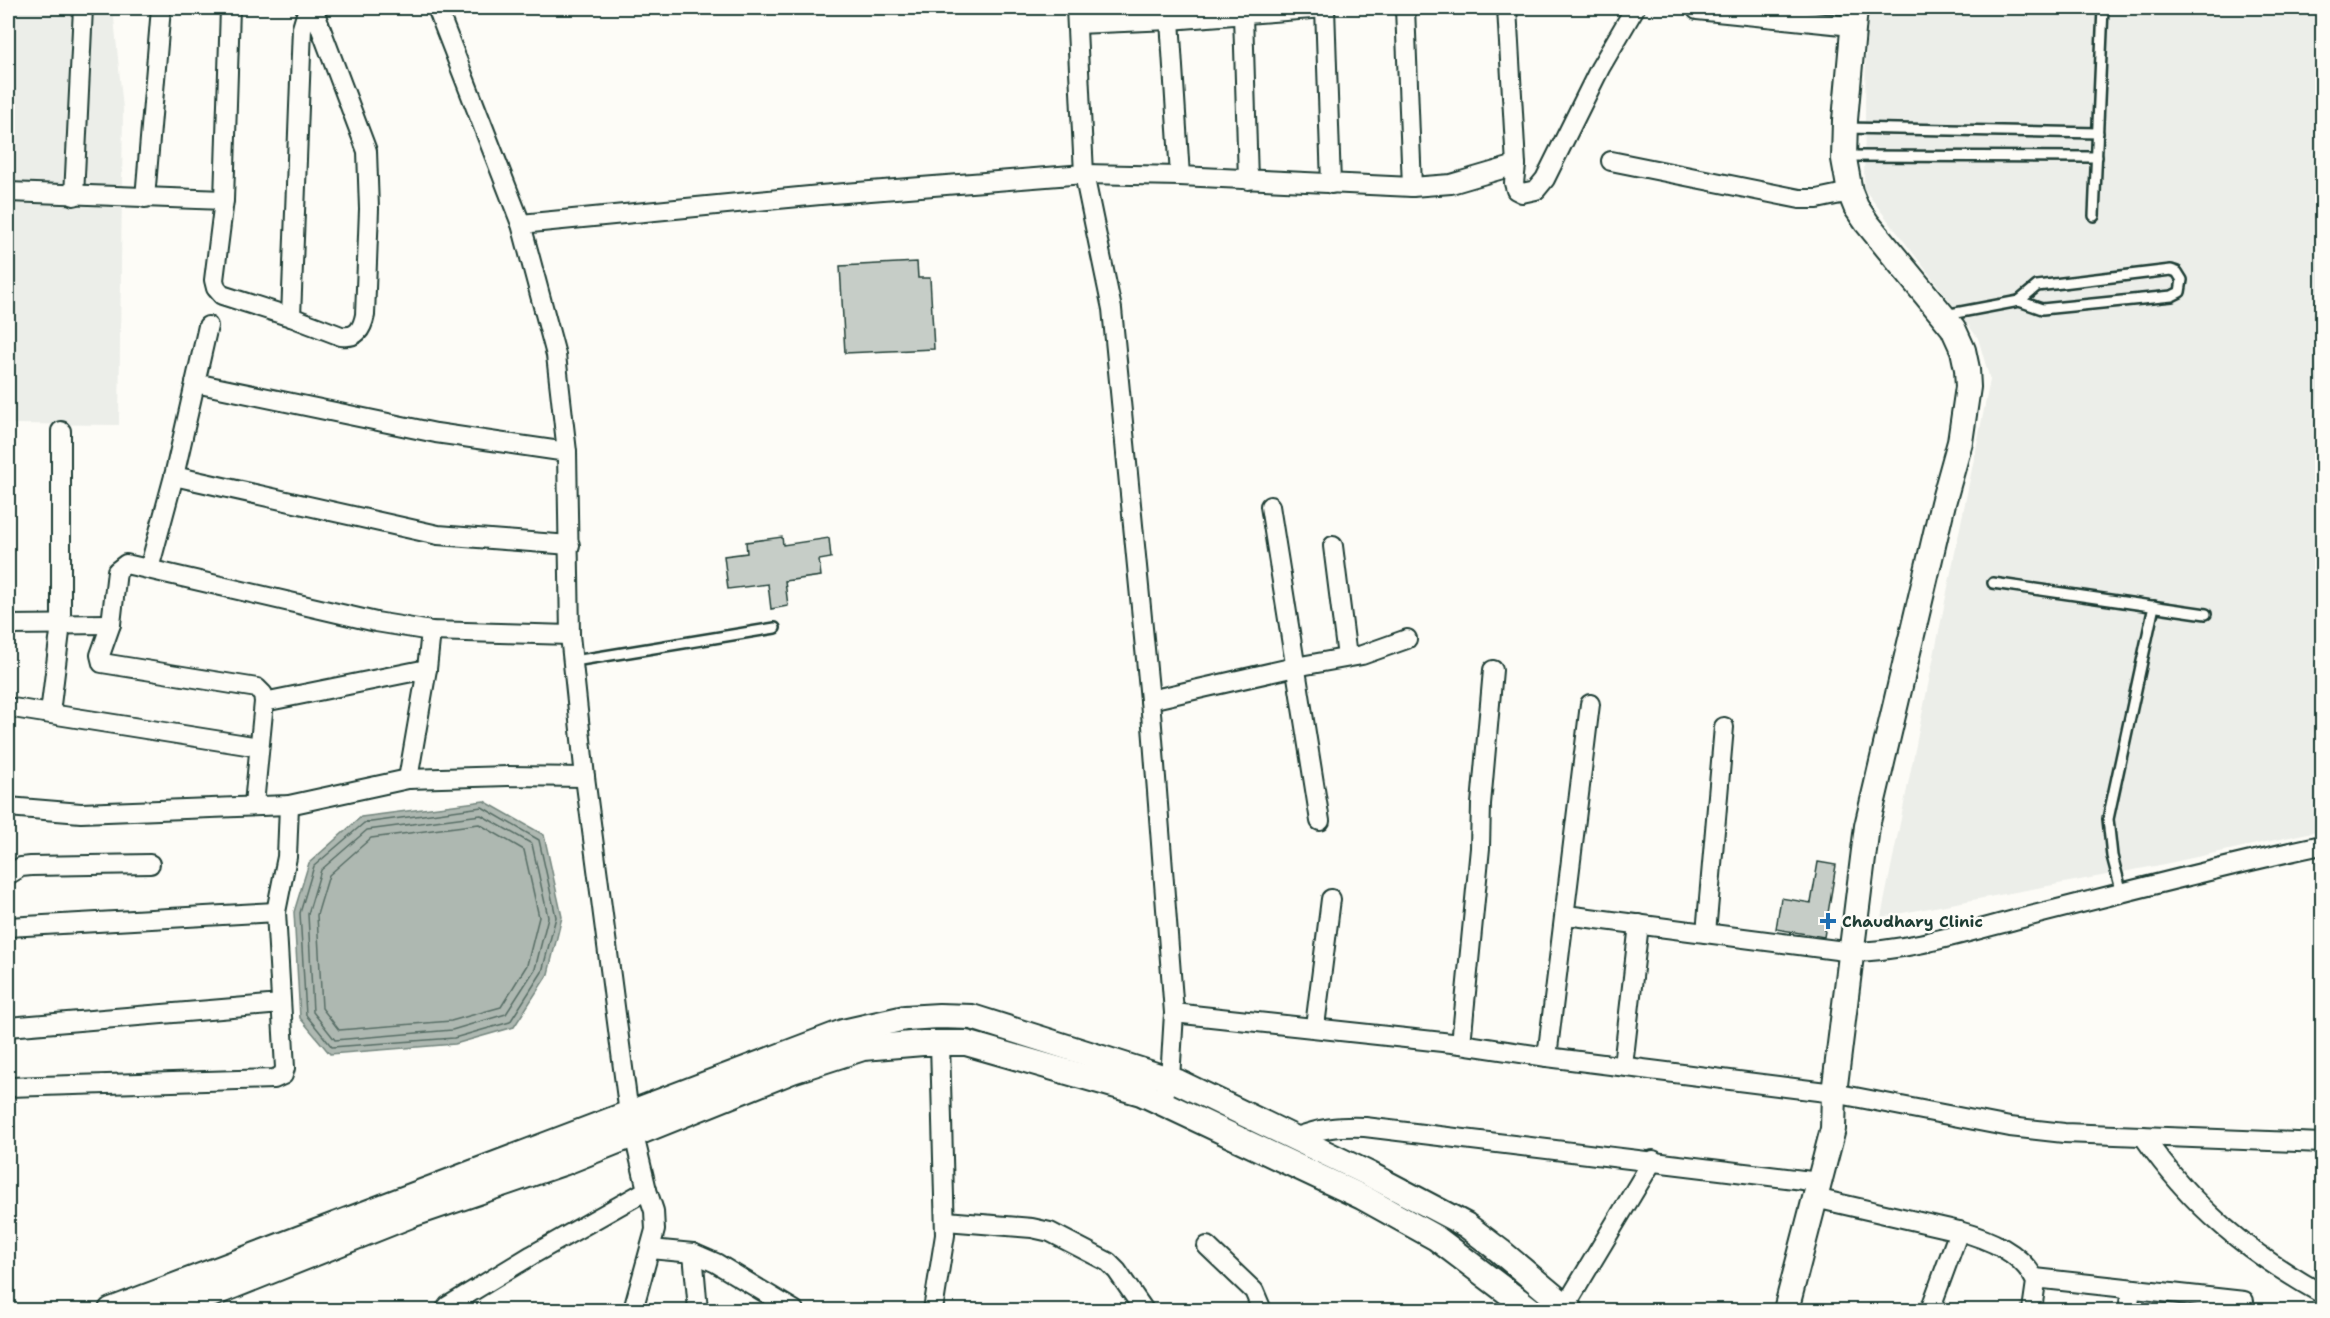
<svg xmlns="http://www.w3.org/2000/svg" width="2330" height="1318" viewBox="0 0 2330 1318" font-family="'Shantell Sans',sans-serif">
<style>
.built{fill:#eceee9}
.water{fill:#aeb8b1;stroke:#75877f;stroke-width:1.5}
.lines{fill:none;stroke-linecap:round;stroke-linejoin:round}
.shore{stroke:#586e66;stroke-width:1.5}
.building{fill:#c6cdc7;stroke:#1f3d34;stroke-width:1.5}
.lane-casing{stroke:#1f3d34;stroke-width:14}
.street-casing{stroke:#1f3d34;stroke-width:22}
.secondary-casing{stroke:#1f3d34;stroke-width:28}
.lane{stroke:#fdfcf7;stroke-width:9}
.street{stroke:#fdfcf7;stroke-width:18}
.secondary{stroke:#fdfcf7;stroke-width:24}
.poi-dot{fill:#1f6fb2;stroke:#fdfcf7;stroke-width:2}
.labels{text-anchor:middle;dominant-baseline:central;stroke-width:5;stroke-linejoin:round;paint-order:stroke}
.poi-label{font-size:16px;font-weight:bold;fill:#1f3d34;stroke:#fdfcf7;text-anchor:start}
</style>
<rect width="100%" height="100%" fill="#fdfcf7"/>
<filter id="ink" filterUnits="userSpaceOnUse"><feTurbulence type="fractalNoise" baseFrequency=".0167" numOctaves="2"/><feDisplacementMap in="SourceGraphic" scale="12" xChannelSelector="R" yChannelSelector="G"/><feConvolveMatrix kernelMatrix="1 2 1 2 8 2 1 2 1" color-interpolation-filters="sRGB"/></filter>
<g filter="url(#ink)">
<g class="built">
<polygon points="8,8 113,8 123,109 119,425 8,424"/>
<polygon points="1869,8 2322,8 2322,830 2155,866 1881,917 1990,380 1978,338 1864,189 1866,31"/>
</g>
<polygon class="water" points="484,801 544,835 562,917 548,974 514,1027 455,1044 330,1054 300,1018 294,912 309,863 361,817"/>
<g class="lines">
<g class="shore">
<polygon points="482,807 539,840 556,917 542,972 510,1022 454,1038 332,1047 306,1015 300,913 314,866 364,823"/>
<polygon points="481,815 532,844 548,917 535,969 506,1014 452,1030 335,1040 313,1012 308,914 321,870 367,830"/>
<polygon points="479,824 524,850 539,917 527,965 501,1007 451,1021 339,1030 322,1008 317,915 329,875 371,838"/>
</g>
</g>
<g class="building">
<polygon points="917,262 918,278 930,278 934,349 845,353 840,266"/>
<polygon points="782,537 783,545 829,538 831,558 819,560 821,576 785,581 788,606 771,609 768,584 728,589 724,556 747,553 746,542"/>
<polygon points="1818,862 1836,865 1824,937 1776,929 1781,898 1811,903"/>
</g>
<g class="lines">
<defs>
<g id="lane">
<polyline points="1845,128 2098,133"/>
<polyline points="1844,156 2097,157"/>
<polyline points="2094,216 2103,8"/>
<polygon points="2171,270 2177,272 2182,280 2180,292 2172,296 2042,309 2019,301 2037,286"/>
<polyline points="1945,315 2019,301"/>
<polyline points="1993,583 2206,614"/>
<polyline points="574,661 775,628"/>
<polyline points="2122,893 2112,856 2108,819 2154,606"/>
</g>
<g id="street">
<path d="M230 8 224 200 214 280 216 288 222 295 291 317 341 336C356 338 362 330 365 315L369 209 367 151 313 8"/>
<polyline points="437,8 521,224 556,355 567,452 570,635 585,777 629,1114 647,1190 654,1211 655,1230 633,1310"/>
<polyline points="1076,8 1084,174 1112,309 1150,700 1174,1013 1170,1079 1161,1102"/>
<polyline points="1325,8 1331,184"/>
<polyline points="1405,8 1412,187"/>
<polyline points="1507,8 1516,165 1514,183 1516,190 1522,193 1536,190 1545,179 1600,68 1635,8"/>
<polyline points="1697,10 1852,26"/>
<polyline points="1243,15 1248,180"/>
<polyline points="1170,20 1180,176"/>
<polyline points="1077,24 1170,20 1325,8"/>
<polyline points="1611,161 1800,199 1817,199 1850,192"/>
<polyline points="8,192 224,200"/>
<polyline points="74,196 83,8"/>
<polyline points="145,198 161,8"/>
<polyline points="521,224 820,195 1084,174 1180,176 1412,187 1451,184 1516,165"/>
<polyline points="291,317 302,28 308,8"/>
<polyline points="195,383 436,433 567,452"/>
<polyline points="174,476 438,535 570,545"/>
<polyline points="1270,506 1320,821"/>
<polyline points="1333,546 1347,657"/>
<polyline points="149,569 174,476 208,326"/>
<polyline points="8,625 111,624"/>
<polyline points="1150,700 1295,667 1362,655 1407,639"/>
<polyline points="264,702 427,669"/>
<polyline points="13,708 259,747"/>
<polyline points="50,713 61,624 61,431"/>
<polyline points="408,779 427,669 431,631"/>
<polyline points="254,804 264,702 263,694 257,688 102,663 100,655 111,624 117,571 126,564 376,622 431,631 570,635"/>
<polyline points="8,807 81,813 289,805 408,779 508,776 585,777"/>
<polyline points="8,875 21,867 31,866 150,864"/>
<path d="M1566 915 1852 952C1909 951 1967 932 2022 918 2122 893 2222 866 2322 845"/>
<polyline points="8,927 276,912"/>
<polyline points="1706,933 1724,727"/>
<polyline points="1174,1013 1461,1044 1547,1057 1834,1093 2010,1127 2064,1133 2322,1143"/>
<polyline points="1315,1026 1331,899"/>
<polyline points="8,1027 281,1004"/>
<polyline points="1461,1044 1480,848 1481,804 1493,670"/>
<polyline points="1547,1057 1590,704"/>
<polyline points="1623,1066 1639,924"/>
<polyline points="8,1087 274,1079 283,1075 285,1068 276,912 287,857 289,805"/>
<path d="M2143 1136C2193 1208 2247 1252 2322 1294"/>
<path d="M1294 1138C1321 1128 1337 1126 1365 1127L1819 1182"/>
<polyline points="1815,1198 1959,1231 1930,1310"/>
<polyline points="946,1221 1032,1228 1050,1232 1108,1262 1117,1271 1144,1310"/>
<path d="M1959 1231C1988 1239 2022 1252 2036 1282L2032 1310"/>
<polyline points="1207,1246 1254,1291 1262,1310"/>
<polyline points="651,1249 693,1253 716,1263 794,1310"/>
<polyline points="693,1253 698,1310"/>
<polyline points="2035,1278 2244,1301"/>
<polyline points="445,1310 448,1306 532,1255 647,1190"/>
<polyline points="933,1310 945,1235 940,1043"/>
<polyline points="1563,1310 1653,1160"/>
<polyline points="2128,1310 2131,1290"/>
</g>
<g id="secondary">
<polyline points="111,1310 843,1032 905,1018 939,1016 972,1017 1178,1082 1369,1174 1466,1225 1500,1251 1570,1310"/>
<polyline points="173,1310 411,1215 563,1163 792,1071 863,1048 923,1043 966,1043 1141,1093 1362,1197 1436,1238 1531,1310"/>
<polyline points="1786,1310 1833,1129 1834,1093 1867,826 1943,503 1960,442 1968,387 1967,369 1963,350 1953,328 1867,223 1856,207 1850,192 1844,159 1845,120 1855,8"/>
</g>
</defs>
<use href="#lane" class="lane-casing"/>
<use href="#street" class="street-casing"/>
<use href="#secondary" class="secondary-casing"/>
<use href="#lane" class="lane"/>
<use href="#street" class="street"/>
<use href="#secondary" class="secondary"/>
</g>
</g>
<path class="poi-dot" d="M1825 912h6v6h6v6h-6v6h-6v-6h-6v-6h6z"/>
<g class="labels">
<g class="poi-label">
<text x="1842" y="921">Chaudhary Clinic</text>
</g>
</g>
<rect width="2330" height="1318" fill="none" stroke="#fdfcf7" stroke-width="30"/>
<rect x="15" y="15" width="2300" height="1288" fill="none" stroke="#1f3d34" stroke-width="2" filter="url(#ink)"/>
</svg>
